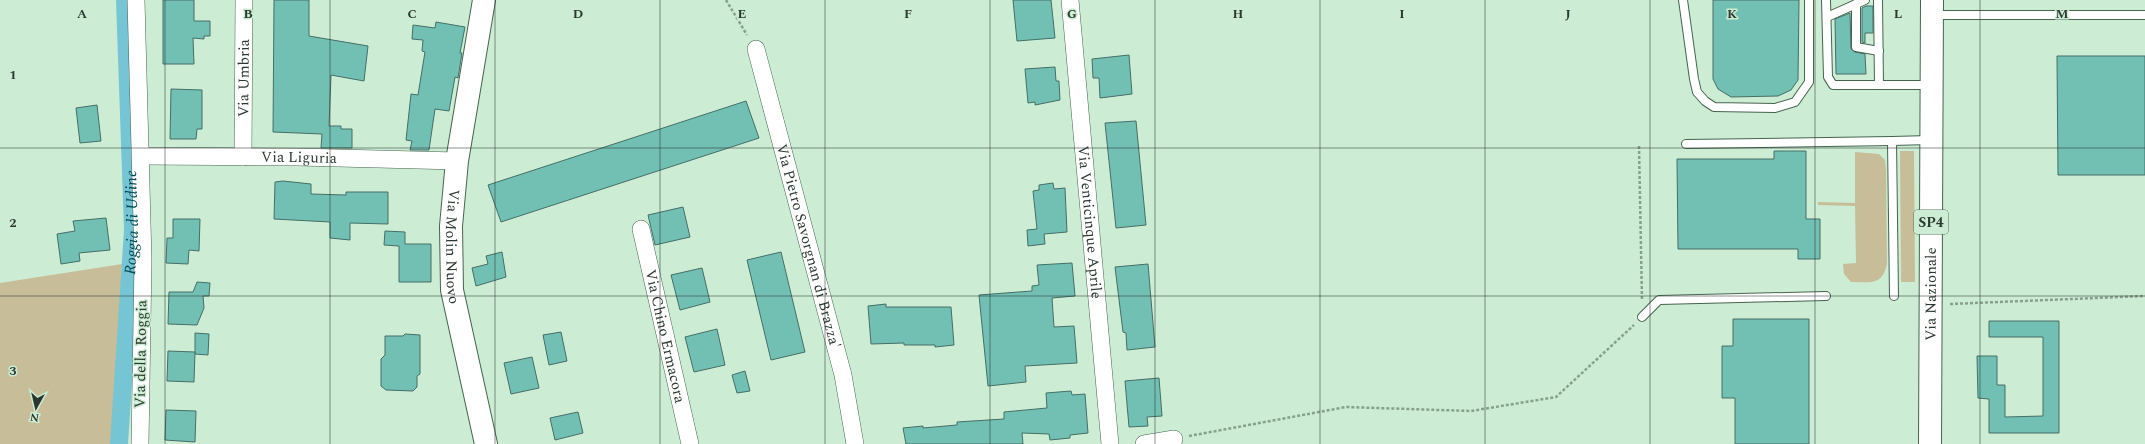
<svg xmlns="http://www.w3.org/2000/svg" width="2145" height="444" viewBox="0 0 2145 444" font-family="Spectral,serif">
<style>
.green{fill:#c7bd99}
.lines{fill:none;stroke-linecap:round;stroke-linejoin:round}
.canal{stroke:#76c5d4;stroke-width:18}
.building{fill:#72c0b3;stroke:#456e67}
.service-casing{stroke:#46634e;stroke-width:10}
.minor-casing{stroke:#46634e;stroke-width:18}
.secondary-casing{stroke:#46634e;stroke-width:24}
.primary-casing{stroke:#46634e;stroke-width:24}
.path{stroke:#87a08d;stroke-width:2.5;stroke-dasharray:3 2;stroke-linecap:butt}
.service{stroke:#fff;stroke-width:8}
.minor{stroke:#fff;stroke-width:17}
.secondary{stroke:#fff;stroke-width:22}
.primary{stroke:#fff;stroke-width:22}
.grid{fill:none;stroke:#2b382f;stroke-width:1;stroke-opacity:0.55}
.labels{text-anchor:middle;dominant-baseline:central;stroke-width:3;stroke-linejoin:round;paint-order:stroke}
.shield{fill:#ccedd4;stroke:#5b6e60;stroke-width:1}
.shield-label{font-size:14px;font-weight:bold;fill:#2b382f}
.street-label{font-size:15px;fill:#2b382f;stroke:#ccedd4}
.water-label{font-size:16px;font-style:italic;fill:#004a55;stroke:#ccedd4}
.grid-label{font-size:13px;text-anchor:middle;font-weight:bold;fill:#2b382f;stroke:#ccedd4;stroke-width:3;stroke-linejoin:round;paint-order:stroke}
</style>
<rect width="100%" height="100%" fill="#ccedd4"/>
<g class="green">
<polygon points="1900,151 1914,151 1915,282 1901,282"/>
<path d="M1855 152 1879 154 1885 160 1886 168 1887 264C1882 286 1871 282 1851 282L1844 274 1843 264 1856 263 1855 206 1818 205V202L1855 203Z"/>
<polygon points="122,264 119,332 111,444 0,444 0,283"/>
</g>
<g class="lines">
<path class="canal" id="s1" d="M119 444 133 230 125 0"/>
</g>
<g class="building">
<polygon points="163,0 194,0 194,21 210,21 210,36 204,36 204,39 193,38 194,64 163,64"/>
<polygon points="274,0 309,0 309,36 368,46 364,81 331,75 329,126 341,126 341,129 352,129 352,148 321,148 322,134 273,132"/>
<polygon points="1013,0 1051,0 1055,38 1017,41"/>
<polygon points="1713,0 1799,0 1798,80 1791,90 1778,96 1731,97 1718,89 1713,79"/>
<polygon points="1866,6 1873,6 1873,33 1865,33 1865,43 1862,42 1862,8"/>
<polygon points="1850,13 1851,49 1855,52 1865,54 1866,74 1836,74 1835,19"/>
<polygon points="436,22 465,27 460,53 462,53 458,78 455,77 449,111 435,109 429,150 410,150 412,141 406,140 411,94 418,95 425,52 422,51 423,40 412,39 413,25 435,28"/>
<polygon points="1129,55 1132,94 1100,98 1099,78 1093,78 1092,59"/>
<polygon points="2057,56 2145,56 2145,175 2058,175"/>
<polygon points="1055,67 1056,81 1059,81 1060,100 1035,105 1035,102 1028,103 1025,69"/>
<polygon points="171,89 202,90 202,129 197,129 196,139 170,139"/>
<polygon points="746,101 759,138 501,222 488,185"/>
<polygon points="97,105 101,141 80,143 76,108"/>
<polygon points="1136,121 1146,225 1116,228 1105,123"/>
<polygon points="1774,151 1806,151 1806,219 1820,219 1820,259 1798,259 1798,249 1678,249 1677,159 1774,159"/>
<polygon points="283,181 311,184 311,194 346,195 346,192 388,192 388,224 350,223 350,240 330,238 330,222 274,219 275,182"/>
<polygon points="1053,183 1054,189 1065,188 1067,232 1044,234 1045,244 1028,246 1027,230 1037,229 1033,191 1039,190 1039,185"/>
<polygon points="683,207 690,237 655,245 648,215"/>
<polygon points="106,218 110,250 79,253 80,261 61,264 57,234 75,231 73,221"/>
<polygon points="173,219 200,219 199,251 189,250 188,264 166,263 167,238 173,238"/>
<polygon points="385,231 405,232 405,244 431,244 431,282 399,282 399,246 384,245"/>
<polygon points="502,252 506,277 476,286 472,268 488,264 486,256"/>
<polygon points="781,252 805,352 771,360 747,260"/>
<polygon points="1072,263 1075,296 1052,298 1054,327 1074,326 1077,363 1025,366 1026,382 988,386 979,295 1032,291 1032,286 1039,285 1037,265"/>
<polygon points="1148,264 1155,347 1127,350 1126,333 1123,332 1115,267"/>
<polygon points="702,268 710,302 680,310 671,275"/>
<polygon points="197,282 210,283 209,296 203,296 204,308 197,325 168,324 169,292 193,292"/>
<polygon points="886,304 886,307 951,307 954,345 935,347 935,345 904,345 904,343 871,344 868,306"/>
<polygon points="1733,319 1809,319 1809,444 1735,444 1735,398 1722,398 1722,346 1733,346"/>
<polygon points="1989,321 2059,321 2059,433 1989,433 1989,399 1978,398 1977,356 1997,356 1997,385 2005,385 2005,417 2043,416 2043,337 1989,337"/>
<polygon points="717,329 725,365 694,372 685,337"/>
<polygon points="561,332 567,361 549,365 543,335"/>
<polygon points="195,333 209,334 208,355 195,354"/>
<polygon points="405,334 420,335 420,374 417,376 417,387 413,391 386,390 381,386 381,359 385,355 385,336 403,336"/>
<polygon points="168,351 195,352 194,382 167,381"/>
<polygon points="532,357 539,388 511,394 504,363"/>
<polygon points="745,371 750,391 737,393 732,375"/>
<polygon points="1159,378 1162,416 1147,417 1148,426 1129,427 1125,381"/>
<polygon points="1071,391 1072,395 1085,394 1088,433 1070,435 1070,438 1050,440 1049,434 1022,433 1023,444 906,444 903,428 923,426 923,428 957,425 957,422 1004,419 1004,412 1047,408 1046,393"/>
<polygon points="166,410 196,411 195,442 165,440"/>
<polygon points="578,412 583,433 555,440 550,418"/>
</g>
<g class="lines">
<defs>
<g id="service">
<polyline points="1683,0 1694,79 1697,92 1705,101 1714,107 1775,108 1795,102 1809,82 1809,0"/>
<polyline points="1826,0 1828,77 1833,85 1879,85"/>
<polyline points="1878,0 1879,85 1931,85"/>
<polyline points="1856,4 1856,47 1879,51"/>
<polyline points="1932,15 2145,15"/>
<polyline points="1827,17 1865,0"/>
<polyline points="1686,144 1892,141"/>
<polyline points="1894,296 1892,141 1930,140"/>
<polyline points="1642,317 1659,300 1826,296"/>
</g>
<g id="minor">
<polyline points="136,0 143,260 140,444"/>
<path id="s2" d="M1070 0 1110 444"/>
<path id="s3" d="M756 49 843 375 855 444"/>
<path id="s4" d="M141 156 298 157 457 161"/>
<path id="s5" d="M243 157 244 0"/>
<path id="s6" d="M641 229 690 444"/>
<polyline points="1144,444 1174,439"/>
</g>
<g id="secondary">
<path id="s7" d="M484 0 457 161 451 226 452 290 486 444"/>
</g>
<g id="primary">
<path id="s8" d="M1930 444 1932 0"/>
</g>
</defs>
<use href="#service" class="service-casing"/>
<use href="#minor" class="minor-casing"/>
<use href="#secondary" class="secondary-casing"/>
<use href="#primary" class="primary-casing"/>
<g class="path">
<polyline points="726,0 747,35"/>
<polyline points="1639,146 1642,300"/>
<polyline points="1950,304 2145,296"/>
<polyline points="1189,436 1346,407 1471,411 1556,397 1634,325"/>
</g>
<use href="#service" class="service"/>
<use href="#minor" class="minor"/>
<use href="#secondary" class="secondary"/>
<use href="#primary" class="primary"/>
</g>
<path class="grid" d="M165 0V444M330 0V444M495 0V444M660 0V444M825 0V444M990 0V444M1155 0V444M1320 0V444M1485 0V444M1650 0V444M1815 0V444M1980 0V444M0 148H2145M0 296H2145"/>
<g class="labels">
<rect class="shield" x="1914" y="210" width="34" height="24" rx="3"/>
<g class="shield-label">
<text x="1931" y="222">SP4</text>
</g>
<g class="street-label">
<text stroke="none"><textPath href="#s5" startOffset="79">Via Umbria</textPath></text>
<text stroke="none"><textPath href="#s4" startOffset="158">Via Liguria</textPath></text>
<text stroke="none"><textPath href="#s2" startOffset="223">Via Venticinque Aprile</textPath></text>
<text stroke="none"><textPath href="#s7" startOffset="249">Via Molin Nuovo</textPath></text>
<text stroke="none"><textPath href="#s3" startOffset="204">Via Pietro Savorgnan di Brazza'</textPath></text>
<text stroke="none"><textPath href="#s8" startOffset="150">Via Nazionale</textPath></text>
<text stroke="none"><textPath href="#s6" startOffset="110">Via Chino Ermacora</textPath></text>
<text transform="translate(141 354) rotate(-89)">Via della Roggia</text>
</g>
<g class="water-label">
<text stroke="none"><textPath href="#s1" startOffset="222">Roggia di Udine</textPath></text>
</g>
</g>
<g class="grid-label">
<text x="82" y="18">A</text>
<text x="248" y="18">B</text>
<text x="412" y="18">C</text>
<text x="578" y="18">D</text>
<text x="742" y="18">E</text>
<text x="908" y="18">F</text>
<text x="1072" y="18">G</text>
<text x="1238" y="18">H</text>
<text x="1402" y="18">I</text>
<text x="1568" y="18">J</text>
<text x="1732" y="18">K</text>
<text x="1898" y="18">L</text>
<text x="2062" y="18">M</text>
<text x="13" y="79">1</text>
<text x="13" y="227">2</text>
<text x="13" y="375">3</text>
</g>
<g transform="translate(36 408) rotate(188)" stroke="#ccedd4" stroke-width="3" paint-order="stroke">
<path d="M0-3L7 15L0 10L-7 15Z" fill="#2b382f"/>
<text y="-6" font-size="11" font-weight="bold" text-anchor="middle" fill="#2b382f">N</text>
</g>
</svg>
